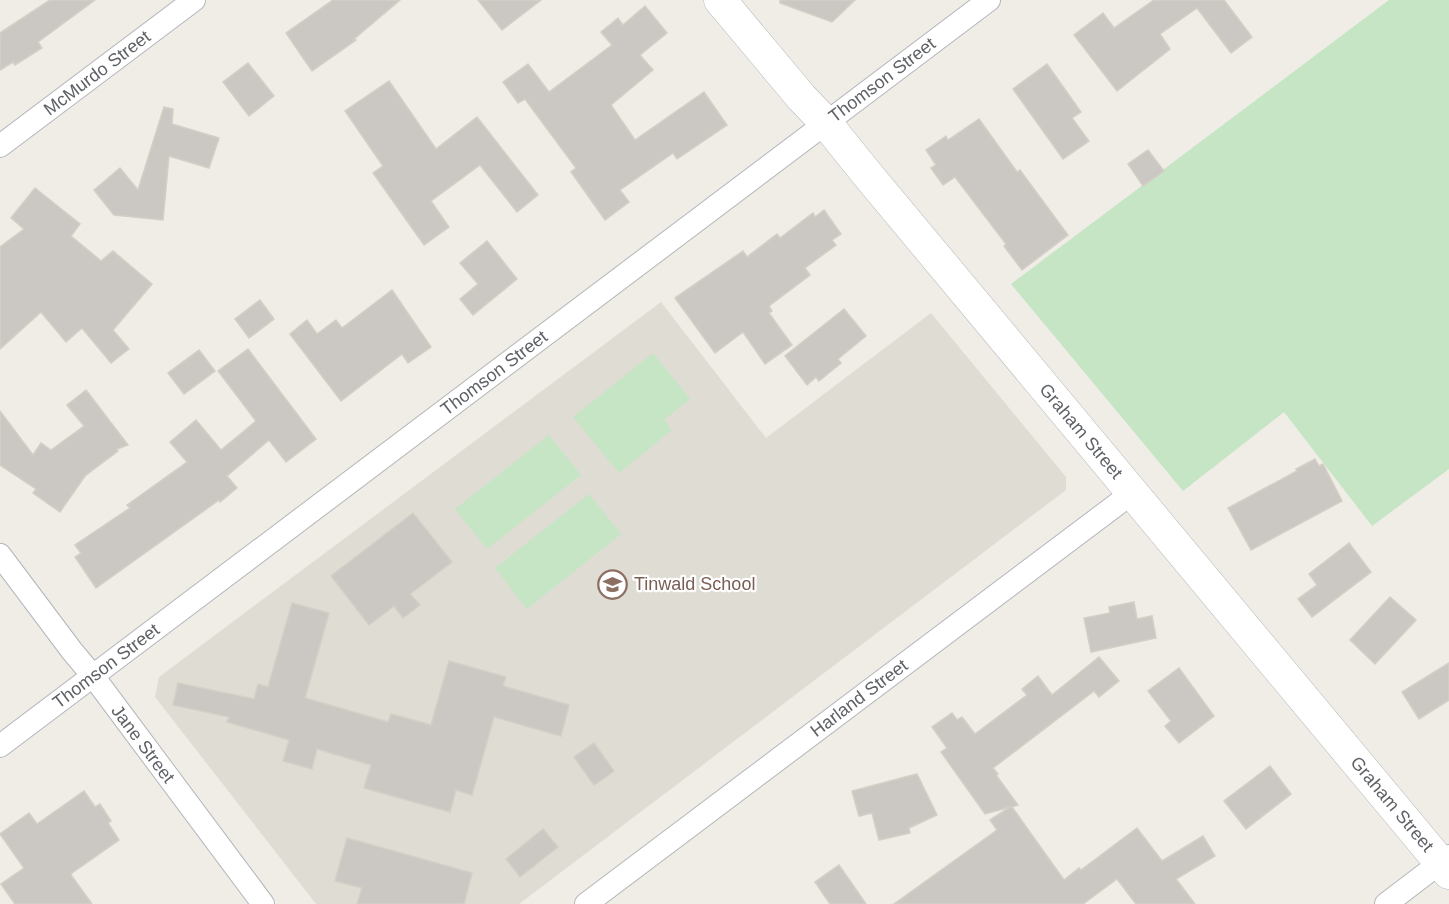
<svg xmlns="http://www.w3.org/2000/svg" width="1449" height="904" viewBox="0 0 1449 904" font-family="Arial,sans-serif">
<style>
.education{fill:#dfdcd4}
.green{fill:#c5e5c4}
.building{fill:#cbc8c4;stroke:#d4cfc5;stroke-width:1.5}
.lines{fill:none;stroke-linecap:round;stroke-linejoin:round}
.street-casing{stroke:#b3b6ba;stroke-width:24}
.secondary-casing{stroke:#b5b8bd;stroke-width:33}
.street{stroke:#fff;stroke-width:22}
.secondary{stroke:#fff;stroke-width:32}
.labels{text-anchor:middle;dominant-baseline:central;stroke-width:4.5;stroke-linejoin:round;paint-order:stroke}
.street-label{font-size:18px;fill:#5e6166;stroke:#fff}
.education-label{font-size:18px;fill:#785e54;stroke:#fff;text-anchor:start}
</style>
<rect width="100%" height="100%" fill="#efede6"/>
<polygon class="education" points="661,302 766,438 931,313 1066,477 1066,490 519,904 316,904 155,697 159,677"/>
<g class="green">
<polygon points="1389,0 1449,0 1449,469 1372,526 1284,412 1183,491 1011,284"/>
<polygon points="653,353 690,399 664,420 672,430 619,473 573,417"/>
<polygon points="549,435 581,475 487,549 455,509"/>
<polygon points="589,494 621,534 527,609 495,568"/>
</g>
<g class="building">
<polygon points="50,0 95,0 38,42 42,48 15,65 13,62 0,70 0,33"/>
<polygon points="333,0 400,0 354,39 356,40 312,71 286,33"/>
<polygon points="478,0 541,0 502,30"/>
<polygon points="780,0 855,0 832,22 780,3"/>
<polygon points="1154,0 1224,0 1252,37 1231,53 1197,8 1160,34 1170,49 1117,91 1074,35 1103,13 1114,28"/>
<polygon points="645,6 667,33 640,55 653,70 611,105 635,140 704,92 727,125 677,159 673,153 620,190 629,202 605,220 571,172 576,168 525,99 518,103 503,82 528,64 549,92 612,45 601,32 618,18 623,25"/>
<polygon points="248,63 274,96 249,116 223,82"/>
<polygon points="1047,64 1081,112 1072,118 1089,141 1063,159 1013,89"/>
<polygon points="389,81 436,149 477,117 538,195 517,212 480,165 431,201 449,227 424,245 373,173 383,166 345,111"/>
<polygon points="164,107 173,109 172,124 219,138 209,168 169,156 163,220 114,215 94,190 120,168 138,190"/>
<polygon points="979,119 1017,172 1020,170 1068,235 1022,270 1004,246 1006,244 955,177 943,185 931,168 936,165 926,150 946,136 948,140"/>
<polygon points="1148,150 1164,171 1143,186 1128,164"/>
<polygon points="35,188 80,224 71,236 101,261 113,251 152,284 113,330 129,349 111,363 82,328 66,342 41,312 0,349 0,247 24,229 11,218"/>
<polygon points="824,210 841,234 832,240 836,245 805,268 810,275 769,306 772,311 769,313 792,345 765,364 743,332 715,353 675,298 743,251 747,257 777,234 780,238 813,213 815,217"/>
<polygon points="487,241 517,279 473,315 460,299 478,284 460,263"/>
<polygon points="392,290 431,347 408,363 402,354 341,401 290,334 307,320 317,334 336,320 342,328"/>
<polygon points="260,300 274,319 249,338 235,319"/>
<polygon points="844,309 866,336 838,359 841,363 819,381 816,377 807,385 785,356"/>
<polygon points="248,349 316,439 286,462 269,440 227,476 237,488 220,502 219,500 96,588 75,557 81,553 75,545 130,508 127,505 187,462 170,442 196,420 221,450 256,421 218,371"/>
<polygon points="199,350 215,371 184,394 168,373"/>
<polygon points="86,390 128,445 117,449 118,451 85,476 60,512 33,493 36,489 0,465 0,411 33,455 41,443 51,450 84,426 67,405"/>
<polygon points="1315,459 1319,466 1323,464 1342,501 1251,550 1228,508 1297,471 1296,469"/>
<polygon points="413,513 452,562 410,594 420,605 403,618 394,606 369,625 331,576"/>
<polygon points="1349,543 1371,572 1312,617 1298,599 1317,585 1309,574"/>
<polygon points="1390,597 1416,620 1375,664 1350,640"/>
<polygon points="1134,602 1137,619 1152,616 1156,638 1091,652 1084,618 1110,613 1109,607"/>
<polygon points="292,603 329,613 305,698 388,722 391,714 431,725 449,661 506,677 503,686 569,705 561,736 494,717 472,795 456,790 450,812 364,788 371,765 317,749 312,769 283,761 289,740 227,722 229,717 173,705 178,683 254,699 258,684 268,687"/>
<polygon points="1099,657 1119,681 1099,697 1094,691 993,768 998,774 996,775 1018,805 1012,807 1064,880 1079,868 1081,870 1137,828 1162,861 1203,836 1215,856 1176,879 1195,904 1136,904 1117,879 1083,904 894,904 997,830 990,820 1010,807 985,814 941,752 947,748 932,727 952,713 957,720 962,717 975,734 1027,695 1022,689 1038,676 1052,695"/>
<polygon points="1449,663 1449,700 1419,719 1402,692"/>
<polygon points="1179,668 1214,716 1179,743 1165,726 1171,721 1148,691"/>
<polygon points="594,743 614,771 594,785 574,757"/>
<polygon points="1270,766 1291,794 1246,829 1224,801"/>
<polygon points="917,774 937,815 909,828 910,833 879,840 872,813 859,816 852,791"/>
<polygon points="84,791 95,807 100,804 111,821 108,823 119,840 72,873 71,875 92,904 15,904 1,884 24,868 0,834 29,813 37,824"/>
<polygon points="543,829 558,847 520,877 506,859"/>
<polygon points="347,838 472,873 464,904 357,904 362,888 335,881"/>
<polygon points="839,865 866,904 830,904 815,882"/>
</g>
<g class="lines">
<defs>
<g id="street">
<polyline points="0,146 194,0"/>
<polyline points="0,555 72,651 93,676 263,904"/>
<polyline points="0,746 989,0"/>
<polyline points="586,904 1132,493"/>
<polyline points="1386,904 1449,856"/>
</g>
<polyline id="secondary" points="720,0 802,98 826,123 867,174 1449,873"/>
</defs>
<use href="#street" class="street-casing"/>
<use href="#secondary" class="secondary-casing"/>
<use href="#street" class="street"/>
<use href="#secondary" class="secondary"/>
</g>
<defs>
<symbol id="school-ring" viewBox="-11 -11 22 22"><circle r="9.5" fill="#fff" stroke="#8d6e63" stroke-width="1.5"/><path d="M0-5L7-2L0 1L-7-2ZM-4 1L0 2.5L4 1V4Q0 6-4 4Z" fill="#8d6e63"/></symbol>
</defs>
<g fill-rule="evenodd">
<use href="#school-ring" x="596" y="568" width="33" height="33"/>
</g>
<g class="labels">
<g class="street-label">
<text transform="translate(97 73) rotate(-37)">McMurdo Street</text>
<text transform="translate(882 80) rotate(-37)">Thomson Street</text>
<text transform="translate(494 373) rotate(-37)">Thomson Street</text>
<text transform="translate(1081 431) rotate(50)">Graham Street</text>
<text transform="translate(106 666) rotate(-37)">Thomson Street</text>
<text transform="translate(859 698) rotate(-37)">Harland Street</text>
<text transform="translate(143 744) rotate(53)">Jane Street</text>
<text transform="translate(1392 804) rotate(50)">Graham Street</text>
</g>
<g class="education-label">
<text x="634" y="584">Tinwald School</text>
</g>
</g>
</svg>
